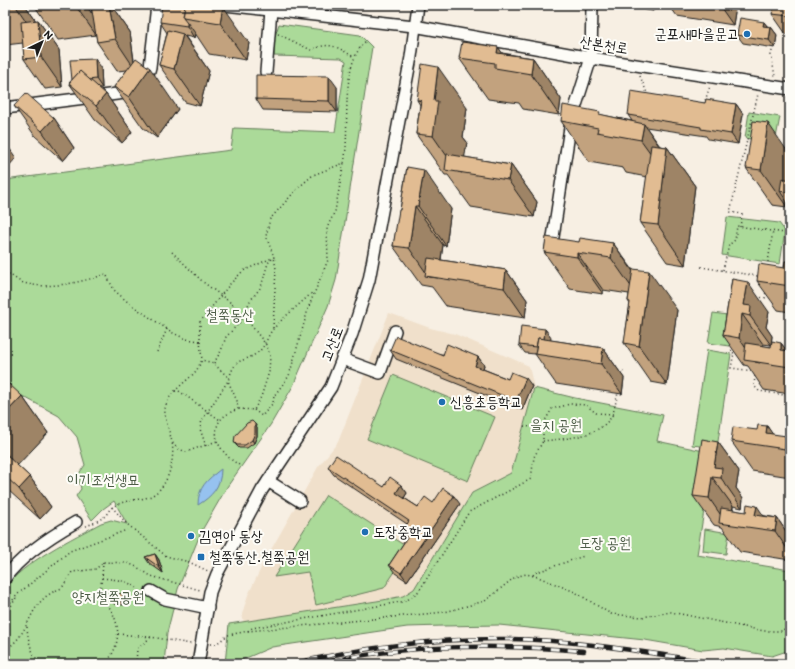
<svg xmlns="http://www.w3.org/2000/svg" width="795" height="669" viewBox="0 0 795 669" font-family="Itim,'Poor Story',sans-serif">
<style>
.built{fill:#f0e0cb}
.green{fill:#abda99;stroke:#647b5a}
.water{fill:#96c2ef;stroke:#65809b}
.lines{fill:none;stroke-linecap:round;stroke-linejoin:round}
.minor-casing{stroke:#1c1c1c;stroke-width:14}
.path{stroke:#1c1c1c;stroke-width:1.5;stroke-dasharray:1 3;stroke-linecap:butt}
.minor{stroke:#fdfcf7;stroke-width:11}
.rail-casing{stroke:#1c1c1c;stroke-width:4.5}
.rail{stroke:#fdfcf7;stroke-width:3;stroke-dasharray:9;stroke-linecap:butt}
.wall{fill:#c2a27e;stroke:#1c1c1c}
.shaded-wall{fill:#9e8466;stroke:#1c1c1c}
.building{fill:#e1bc92;stroke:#1c1c1c}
.poi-dot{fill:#1f6fb2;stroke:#fdfcf7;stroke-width:1.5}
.labels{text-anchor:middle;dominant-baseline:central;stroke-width:4;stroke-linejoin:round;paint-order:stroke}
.poi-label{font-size:15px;fill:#1c1c1c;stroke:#fdfcf7;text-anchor:start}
.street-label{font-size:15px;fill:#1c1c1c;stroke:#fdfcf7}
.park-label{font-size:15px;fill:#4e5e48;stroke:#fdfcf7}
</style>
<rect width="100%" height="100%" fill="#f7efe3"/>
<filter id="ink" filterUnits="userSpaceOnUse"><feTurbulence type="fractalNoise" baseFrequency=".025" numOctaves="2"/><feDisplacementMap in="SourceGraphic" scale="8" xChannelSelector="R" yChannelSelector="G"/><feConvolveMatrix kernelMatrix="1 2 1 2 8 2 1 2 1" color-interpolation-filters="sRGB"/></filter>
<g filter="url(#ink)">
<polygon class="built" points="389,313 430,328 455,334 529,366 534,388 511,473 472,493 415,589 403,596 244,623 242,614 248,595 264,562 318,467 338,442"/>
<g class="green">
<path d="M279 24 360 35 372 47 336 280 328 306 293 386 271 424 227 487 201 532 178 589 167 633 164 664H5C5 653 3 594 6 588 18 565 77 536 101 523L111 520 127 524 114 501 103 509 92 520 76 496 81 489 78 475 85 465 77 437 59 416 13 391 5 390V180L231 150 234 128 335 132 346 61 341 58 274 56V39Z"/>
<polygon points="749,112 780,117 775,143 745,138"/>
<polygon points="727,217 779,223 785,231 780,264 722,255"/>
<polygon points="713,313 734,316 730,346 708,343"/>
<polygon points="707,350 731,354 717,448 692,445"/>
<polygon points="393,375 495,417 468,481 367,439"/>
<polygon points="534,388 575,398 663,415 657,441 713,453 697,555 790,570 790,650 772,656 724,648 703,650 645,640 499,625 443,626 407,627 272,647 232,664 225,664 229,624 383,600 403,596 414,589 472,493 511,473"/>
<polygon points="326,495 410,549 384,588 316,605 308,572 274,577"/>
<polygon points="705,529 729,533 726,554 703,551"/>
</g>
<path class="water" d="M221 469C221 487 212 496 198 505 198 487 207 480 221 469Z"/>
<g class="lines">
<defs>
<g id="minor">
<polyline points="225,5 414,26 591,58 790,89"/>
<polyline points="266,72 271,10"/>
<polyline points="146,82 150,67 157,5"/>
<polyline points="5,108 133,92"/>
<polyline points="551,250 571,121 591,58 592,5"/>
<polyline points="342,359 380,373 395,331"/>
<polyline points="268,481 300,501"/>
<path d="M5 578C21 556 53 535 76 522"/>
<polyline points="151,591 165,599 208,608"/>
<polyline points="198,664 210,592 217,574 262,490 331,387 352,334 369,280 411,57 418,5"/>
</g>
</defs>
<use href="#minor" class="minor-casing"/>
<g class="path">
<path d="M278 34 311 50C331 41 337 47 354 57"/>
<polyline points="773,47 771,55 775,76"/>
<polyline points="640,76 647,93"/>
<polyline points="704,104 710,86"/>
<polyline points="740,227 742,214 730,212 758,94"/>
<polyline points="172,252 203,282 231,303 244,316 267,346 270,356 269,372 261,397 254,410 238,409"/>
<polyline points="768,262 773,231"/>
<polyline points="701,267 758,276"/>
<polyline points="723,270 729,245 735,240 737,226 785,233"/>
<path d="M5 272C12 275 17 281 24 283 47 290 83 282 106 274L114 290 130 304 173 333 186 339 200 341V322L230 284 243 271 274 257 266 236 270 219 298 188 313 175 344 163C351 129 338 66 366 41"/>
<polyline points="757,297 765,298 766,291"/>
<polyline points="273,328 276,269 274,257"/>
<polyline points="200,341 202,360"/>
<polyline points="732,346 731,352 734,353 731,368 753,371"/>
<polyline points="157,352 167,329"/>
<polyline points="214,363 221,351 226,337 241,321 250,301 261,287 268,263 272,259"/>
<polyline points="622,376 623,370"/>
<polyline points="755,376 754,386 759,391 790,396"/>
<path d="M229 378C237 355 242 364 257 353 266 347 267 335 274 328 286 315 300 304 313 292"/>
<polyline points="175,391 179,391 220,420"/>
<polyline points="254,410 262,416 273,403 274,396 289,376 309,306 328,260 327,228 335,211 344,163"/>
<polyline points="524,426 543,429"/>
<path d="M217 441C223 453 230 460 241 466"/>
<path d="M543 441C567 438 600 438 613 414"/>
<polyline points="206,446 200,429 202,420 228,381"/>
<polyline points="112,507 127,524 166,556 189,562 208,571"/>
<path d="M86 526C92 524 100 520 105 516 108 513 109 509 113 507 124 499 139 501 151 496 169 487 175 459 172 442L177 448 186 452 217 441C214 422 221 416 238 409L237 401 228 381 229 378 213 363 202 360C200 364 198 368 196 371 185 384 163 395 165 414 166 423 170 433 172 442"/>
<path d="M103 562 102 578C118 580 131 580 141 593"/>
<polyline points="533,575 537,572 584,556"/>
<path d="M102 578C101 583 100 589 101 593 103 601 109 605 112 612 122 630 118 650 105 664"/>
<polyline points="5,609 18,594 70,551 127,530"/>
<polyline points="5,616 16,598"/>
<path d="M27 627C28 641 31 652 40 664"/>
<polyline points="248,631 252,628 406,601 419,591 469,512 531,479 534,457 543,441 543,424 552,409 570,404 586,405 596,413 613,414 618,393"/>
<polyline points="118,634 151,637 191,644"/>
<polyline points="211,644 216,644 228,635 248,631 445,612 485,601 515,577 526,574 538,577 575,592 611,614 642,617 671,612 764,631 783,631 790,616"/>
<path d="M5 650C34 632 25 601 62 588L72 572 96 569 103 562 127 563 135 566 151 576 200 590"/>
<polyline points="136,664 137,649 151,637"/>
</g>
<use href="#minor" class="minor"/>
<defs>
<g id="rail">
<path d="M291 664C363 647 436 638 510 639 581 640 653 654 723 664"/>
<path d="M317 664C405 644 494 644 584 651"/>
</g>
</defs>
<use href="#rail" class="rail-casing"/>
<use href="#rail" class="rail"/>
</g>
<g class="wall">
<polygon points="5,5 25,5 36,21 38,20 59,50 62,87 45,89 24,59 23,43 5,45"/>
<polygon points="34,5 86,5 92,14 91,5 111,5 130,32 134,60 178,109 157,138 143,128 114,87 127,70 117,71 97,42 96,35 58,40"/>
<polygon points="218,5 249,43 246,60 209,54 195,33 194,38 185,36 209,71 200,106 185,102 159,65 167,33 160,22"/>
<polygon points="614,5 654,5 653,11"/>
<polygon points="669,5 730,5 735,12 733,25 677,16"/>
<polygon points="756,5 771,5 771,8"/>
<polygon points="790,5 790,34 786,34 772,14"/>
<polygon points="764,22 767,26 771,27 777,35 775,48 743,43 737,35"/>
<polygon points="498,47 502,53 533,58 561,99 559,115 523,109 519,103 488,99 459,58"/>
<polygon points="101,67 102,88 99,88 106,94 132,132 122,143 95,120 69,83"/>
<polygon points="337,87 337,112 263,110 256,99"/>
<polygon points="417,100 467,108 463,137 467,142 464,157 511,165 537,202 534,217 471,207 448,175 445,175 416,134 420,105"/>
<polygon points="705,103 736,104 743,114 738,144 708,139 706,136 646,127 660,146 667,147 695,186 685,265 667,262 640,223 647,177 626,173 623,168 589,162 561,121 602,115 632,121 628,115"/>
<polygon points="14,106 54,118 74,148 63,161 35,136"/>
<polygon points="790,155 790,206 787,202 787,207 772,205 746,168"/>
<polygon points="407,167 451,209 446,246 443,245 441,260 506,270 527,300 525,318 446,306 432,287 421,285 393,246 400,210"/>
<polygon points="579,242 613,243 633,270 677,310 667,385 651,382 624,343 630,304 628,301 629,294 603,290 603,294 570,289 544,252"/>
<polygon points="790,261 790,312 778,310 757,281 784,268"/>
<polygon points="732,279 769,312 766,327 772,336 771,345 763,344 763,346 771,347 781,343 787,351 790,351 790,394 764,390 748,366 744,365 723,335"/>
<polygon points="545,329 551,337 550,340 603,348 624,378 622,394 556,384 535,354 525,353 519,345"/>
<polygon points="390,350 478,357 484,365 483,369 508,379 532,386 522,410 396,359"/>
<polygon points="5,389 22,396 48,433 17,465 30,477 51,507 40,519 8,490 5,486"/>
<polygon points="767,426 772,434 790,441 790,477 752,471 731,441"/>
<polygon points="257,427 257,436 254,443 247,448 239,448 236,445 234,442"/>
<polygon points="718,442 739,471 736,488 743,498 742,508 733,506 733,510 777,518 790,537 790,560 740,552 722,527 714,525 693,496"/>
<polygon points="328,467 384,487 401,485 407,493 404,498 418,507 433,503 460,504 407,581 395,573 389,565 407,538 407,524 334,475"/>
<polygon points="155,554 159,560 163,573 149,563 145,557"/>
<polygon points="123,594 125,597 124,605 114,604 112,601"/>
</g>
<g class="shaded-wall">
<polygon points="15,5 25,5 38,24 38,20 59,50 62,87 41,57 39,40"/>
<polygon points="75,5 86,5 94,17 96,35"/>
<polygon points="109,5 111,5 130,32 135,69 115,39"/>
<polygon points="649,5 654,5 653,11"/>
<polygon points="719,5 730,5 735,12 733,25"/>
<polygon points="223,6 249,43 246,60 220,23"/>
<polygon points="187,22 195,33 194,38 187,26"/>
<polygon points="764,22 770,30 763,26"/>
<polygon points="771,27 777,35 775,48 769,40"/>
<polygon points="183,34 209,71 200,106 174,69"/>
<polygon points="498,47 515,71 497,53"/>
<polygon points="533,58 561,99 559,115 531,74"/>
<polygon points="95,59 101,67 102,88 96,79"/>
<polygon points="438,67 467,108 463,137 467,142 462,173 458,172 433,136 434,101"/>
<polygon points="150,68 178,109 157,138 129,97"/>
<polygon points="329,76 337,87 337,112 329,101"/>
<polygon points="106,94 132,132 122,143 96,106"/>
<polygon points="736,104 743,114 738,144 731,134"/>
<polygon points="54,118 74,148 63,161 42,131"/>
<polygon points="768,123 790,155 790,185 780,191 787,202 787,207 761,170"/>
<polygon points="644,124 666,156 667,147 695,186 685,265 658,225 664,172 641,140"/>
<polygon points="5,142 16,158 6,169 5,168"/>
<polygon points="511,165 537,202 534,217 508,180"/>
<polygon points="424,170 451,209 446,246 418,206"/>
<polygon points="415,206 443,245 438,278 429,277 409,248"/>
<polygon points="613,243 639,280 637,295 611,258"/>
<polygon points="577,253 603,290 603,294 577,257"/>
<polygon points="506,270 527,300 525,318 504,288"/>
<polygon points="649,271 677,310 667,385 639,346"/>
<polygon points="748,282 769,312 766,327 772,336 771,345 750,316 744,305"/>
<polygon points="742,314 763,344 760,363 755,362 739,338"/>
<polygon points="545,329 551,337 549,356 543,347"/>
<polygon points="781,343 790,355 781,350"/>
<polygon points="603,348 624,378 622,394 601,364"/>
<polygon points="478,357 484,365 481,374 475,366"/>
<polygon points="526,378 532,386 522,410 516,401"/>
<polygon points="22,396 48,433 16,467 5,451 5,414"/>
<polygon points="255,424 257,427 257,436 254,443 252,440"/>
<polygon points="767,426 783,449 766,433"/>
<polygon points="786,436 790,441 790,457 785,449"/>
<polygon points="718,442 739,471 736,488 743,498 742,508 721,478 714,467"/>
<polygon points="30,477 51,507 40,519 19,489"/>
<polygon points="712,477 733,506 730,524 727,524 709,498"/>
<polygon points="401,485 407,493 402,501 396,493"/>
<polygon points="454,496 460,504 407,581 401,573"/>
<polygon points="757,506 774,531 755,515"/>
<polygon points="777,518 790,537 790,553 775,531"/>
<polygon points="155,554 159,560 163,573 159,567"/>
<polygon points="123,594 125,597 124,605 122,602"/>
</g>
<g class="building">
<polygon points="91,5 109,5 115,39 97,42"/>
<polygon points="162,5 185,5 183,17 187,22 187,26 160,22"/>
<polygon points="185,5 218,5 223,6 220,23 183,17"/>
<polygon points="774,5 790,5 790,16 772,14"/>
<polygon points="740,18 764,22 763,26 771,27 769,40 737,35"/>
<polygon points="38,20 41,57 24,59 21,22"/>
<polygon points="168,30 183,34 174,69 159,65"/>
<polygon points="462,42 498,47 497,53 533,58 531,74 495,68 495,63 459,58"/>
<polygon points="136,58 150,68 129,97 114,87"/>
<polygon points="95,59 96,79 89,80 80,71 72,80 70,60"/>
<polygon points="422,64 438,67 434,101 438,101 433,136 416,134 421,100 417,100"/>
<polygon points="80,71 106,94 96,106 69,83"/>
<polygon points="256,75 329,76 329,101 256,99"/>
<polygon points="631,91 705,103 706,99 736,104 731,134 701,129 701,127 628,115"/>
<polygon points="26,93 54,118 42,131 14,106"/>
<polygon points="563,105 600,112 599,114 644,124 641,140 597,132 598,128 561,121"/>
<polygon points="753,121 768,123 761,170 746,168"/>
<polygon points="651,145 667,147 658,225 640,223"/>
<polygon points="447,154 511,165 508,180 445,170"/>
<polygon points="407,167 424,170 418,206 415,206 409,248 393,246 399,210 400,210"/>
<polygon points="782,178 790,180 790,193 780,191"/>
<polygon points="546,237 579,242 580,238 613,243 611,258 577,253 577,257 544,252"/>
<polygon points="428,258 506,270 504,288 425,276"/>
<polygon points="785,261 790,261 790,286 757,281 759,264 784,268"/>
<polygon points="633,269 649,271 639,346 624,343 630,302 628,301"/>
<polygon points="732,279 748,282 744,305 751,306 750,316 742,314 739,338 723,335"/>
<polygon points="521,326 545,329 544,339 538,338 536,347 519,345"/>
<polygon points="396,336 443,355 447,344 478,357 475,366 508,379 511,372 526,378 516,401 390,350"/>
<polygon points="538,338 603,348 601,364 535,354"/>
<polygon points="772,341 781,343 781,350 790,351 790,367 744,360 746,343 771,347"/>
<polygon points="9,384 22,396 5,414 5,389"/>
<polygon points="252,421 255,424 255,433 252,440 245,445 237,445 234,442 235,436 247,423"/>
<polygon points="758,425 767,426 766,433 786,436 785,449 731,441 733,427 757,430"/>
<polygon points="702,439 718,442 714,467 722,468 721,478 712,477 709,498 693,496"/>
<polygon points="5,454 30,477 19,489 5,476"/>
<polygon points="336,455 384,487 390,477 401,485 396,493 418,507 425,497 433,503 443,488 454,496 401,573 389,565 407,538 404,529 409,521 328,467"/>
<polygon points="747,504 757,506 755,515 777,518 775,531 719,523 721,508 746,512"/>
<polygon points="155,554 159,567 145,557"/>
<polygon points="114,593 123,594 122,602 112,601"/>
</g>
</g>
<g class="poi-dot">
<circle cx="747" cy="34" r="4"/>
<circle cx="442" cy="402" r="4"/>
<circle cx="365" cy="532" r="4"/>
<circle cx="191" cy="536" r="4"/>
<rect x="197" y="553" width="8" height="8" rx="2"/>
</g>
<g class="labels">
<g class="poi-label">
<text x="739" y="34" text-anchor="end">군포새마을문고</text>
<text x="450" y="402">신흥초등학교</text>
<text x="373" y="532">도장중학교</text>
<text x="199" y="536">김연아 동상</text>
<text x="209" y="557">철쭉동산.철쭉공원</text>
</g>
<g class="street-label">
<text transform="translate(604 45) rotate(9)">산본천로</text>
<text transform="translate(332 344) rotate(-69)">고산로</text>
</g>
<g class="park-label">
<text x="230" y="315">철쭉동산</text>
<text x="556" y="425">을지 공원</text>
<text x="103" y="480">이기조선생묘</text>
<text x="605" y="543">도장 공원</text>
<text x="108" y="597">양지철쭉공원</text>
</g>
</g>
<rect width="795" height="669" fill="none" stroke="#fdfcf7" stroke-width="20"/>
<rect x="10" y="10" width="775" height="649" fill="none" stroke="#1c1c1c" stroke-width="1.5" filter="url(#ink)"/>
<g transform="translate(42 42) rotate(43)" stroke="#fdfcf7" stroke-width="3" paint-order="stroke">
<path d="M0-3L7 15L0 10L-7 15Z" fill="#1c1c1c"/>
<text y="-6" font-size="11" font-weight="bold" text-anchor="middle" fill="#1c1c1c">N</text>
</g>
</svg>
